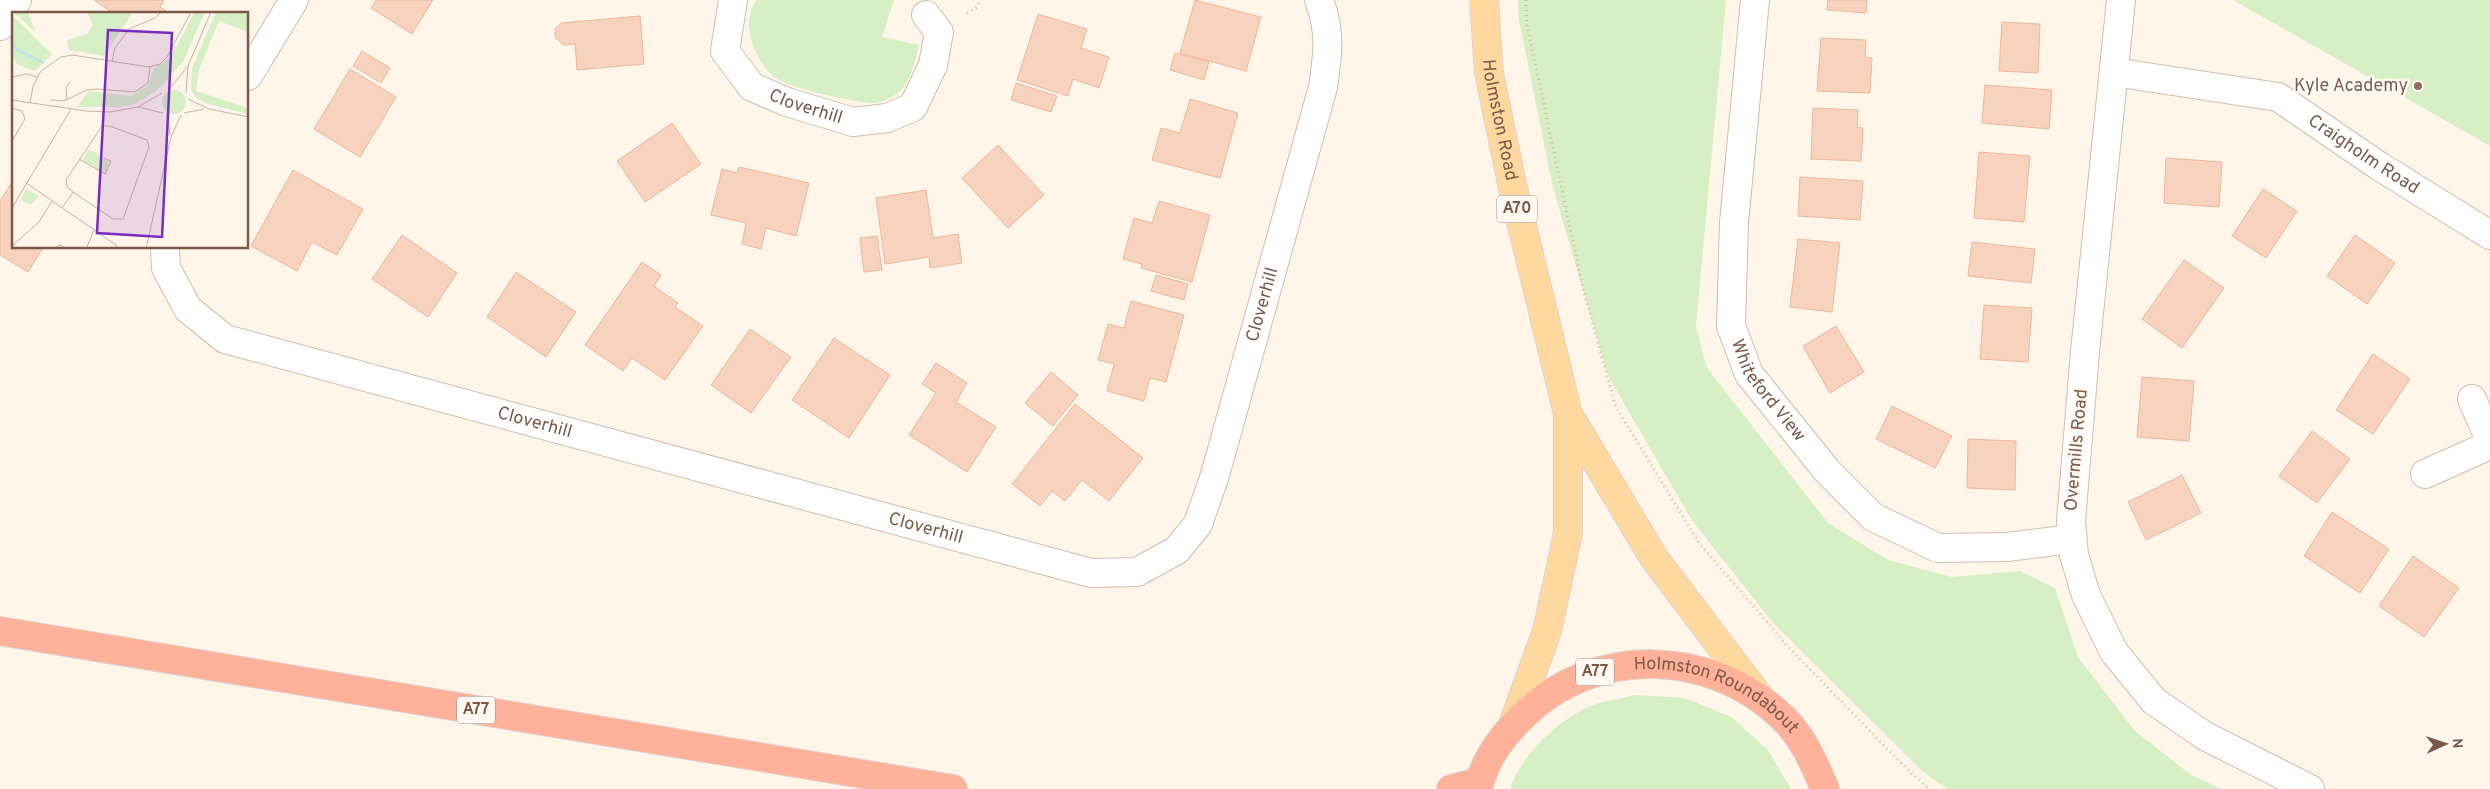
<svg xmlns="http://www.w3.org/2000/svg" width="2490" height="789" viewBox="0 0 2490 789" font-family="Overpass,sans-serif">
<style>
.green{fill:#d7efc5}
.building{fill:#f7d2bd;stroke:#ecb79c}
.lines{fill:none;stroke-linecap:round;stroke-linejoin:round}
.minor-casing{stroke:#d3bcac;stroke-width:30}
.major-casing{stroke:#ddd4cf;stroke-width:30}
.highway-casing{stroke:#ddd4cf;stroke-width:30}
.path{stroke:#ddb59f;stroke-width:3;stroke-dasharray:1 4;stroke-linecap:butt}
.minor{stroke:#fff;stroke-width:28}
.major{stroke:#ffd8a0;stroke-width:28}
.highway{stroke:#ffb19a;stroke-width:28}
.education-dot{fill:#8d6e63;stroke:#fff9f2;stroke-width:2}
.labels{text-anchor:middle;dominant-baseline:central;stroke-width:5;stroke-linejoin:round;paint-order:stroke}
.shield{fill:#fff9f2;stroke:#a4897b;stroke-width:1}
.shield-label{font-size:16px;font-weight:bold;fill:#7d5948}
.education-label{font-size:18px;fill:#785e54;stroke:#fff9f2;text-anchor:end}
.street-label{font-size:18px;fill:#7d5948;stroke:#fff9f2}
.inset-river{fill:none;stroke:#bae6eb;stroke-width:2.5}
.inset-road{fill:none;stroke:#c7b2a4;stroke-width:1}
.view{fill:#7b2cbf;fill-opacity:0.15;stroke:#7b2cbf;stroke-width:2.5}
.inset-edge{fill:none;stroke:#7d5948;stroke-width:2.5}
</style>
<rect width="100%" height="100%" fill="#fff5e9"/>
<g class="green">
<path d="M756 0H894L882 37 919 45C915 60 912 79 900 91 894 97 881 103 873 103 856 103 784 87 773 76 758 62 745 36 750 14 751 9 754 4 756 0Z"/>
<polygon points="1518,0 1726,0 1696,326 1707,368 1828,523 1888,560 1952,577 2020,571 2055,588 2078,657 2134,730 2191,775 2222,789 1947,789 1922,771 1774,624 1693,522 1608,376 1552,184 1518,15"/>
<polygon points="2233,0 2490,0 2490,146"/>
<path d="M1635 695 1685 698 1731 717 1768 750 1791 789H1510C1522 754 1554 724 1586 708 1600 701 1620 699 1635 695Z"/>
</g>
<g class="building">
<polygon points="94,0 164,0 160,7 171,14 114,14"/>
<polygon points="376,0 433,0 412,34 371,8"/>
<polygon points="1195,0 1261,17 1246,71 1180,53"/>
<polygon points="1828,0 1867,0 1866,13 1827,10"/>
<polygon points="1038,14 1087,29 1081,48 1109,57 1099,88 1073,79 1068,96 1017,80"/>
<polygon points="640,16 644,64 577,70 575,44 563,45 555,37 555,29 561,23"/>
<polygon points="2002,22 2040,24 2038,73 1999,71"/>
<polygon points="1821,38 1866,40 1865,57 1872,58 1870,93 1817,91"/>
<polygon points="362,51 390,68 381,83 353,66"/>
<polygon points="1175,53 1209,62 1204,80 1170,70"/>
<polygon points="350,69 396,97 360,157 314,129"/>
<polygon points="1016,83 1057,96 1051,112 1011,100"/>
<polygon points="1985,85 2052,90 2049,129 1982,123"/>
<polygon points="1190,99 1238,113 1220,178 1152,160 1161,128 1180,133"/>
<polygon points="1813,108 1858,110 1857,127 1863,128 1861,161 1811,159"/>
<polygon points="672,123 701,164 645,202 617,161"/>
<polygon points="998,145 1044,195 1008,228 962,178"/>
<polygon points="1979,152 2030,156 2024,222 1974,218"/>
<polygon points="2166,158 2222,162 2219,207 2164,203"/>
<polygon points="739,167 809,183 796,236 766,228 761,249 742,244 746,223 711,215 722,169 737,173"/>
<polygon points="293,170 363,209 337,255 312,242 297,271 251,246"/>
<polygon points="1800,177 1863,181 1860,220 1798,216"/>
<polygon points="14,179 14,248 43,248 28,272 0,255 0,201"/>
<polygon points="2263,189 2297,211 2266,258 2232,236"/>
<polygon points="926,190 933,238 958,234 962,263 930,268 929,257 885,264 876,198"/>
<polygon points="1159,201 1210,215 1192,282 1141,268 1142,264 1123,259 1134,218 1152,223"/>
<polygon points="402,235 457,273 428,317 372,279"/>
<polygon points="2355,235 2395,263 2367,304 2327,276"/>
<polygon points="877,236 882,270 864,272 860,238"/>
<polygon points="1798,239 1840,243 1832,312 1790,307"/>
<polygon points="1972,242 2035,249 2031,283 1968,276"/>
<polygon points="2184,260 2224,288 2182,348 2142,319"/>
<polygon points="642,262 661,275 654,286 678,303 675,307 703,326 665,380 632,358 623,371 585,345"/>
<polygon points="516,272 576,312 546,357 487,317"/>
<polygon points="1156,275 1188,284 1184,300 1151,291"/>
<polygon points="1131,301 1184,315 1166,382 1150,378 1144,401 1107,391 1114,364 1098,360 1108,324 1124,328"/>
<polygon points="1984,305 2032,308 2028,362 1980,359"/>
<polygon points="1836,326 1864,372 1830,393 1803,346"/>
<polygon points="750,329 791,357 751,413 711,385"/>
<polygon points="834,338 890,375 849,438 792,400"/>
<polygon points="2373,354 2410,379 2373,434 2336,410"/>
<polygon points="936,363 967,383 956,402 996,427 967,472 909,435 936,393 922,384"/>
<polygon points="1051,372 1078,395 1053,426 1025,403"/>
<polygon points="2142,377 2194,381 2189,441 2137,437"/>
<polygon points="1075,404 1143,458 1109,501 1082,480 1065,501 1052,491 1040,506 1012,484"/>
<polygon points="1892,406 1952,436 1935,468 1876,439"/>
<polygon points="2312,431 2350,459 2317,503 2279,476"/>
<polygon points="1968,439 2016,441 2015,490 1967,488"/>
<polygon points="2182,475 2201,513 2146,540 2128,502"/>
<polygon points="2332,512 2389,549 2360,593 2304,556"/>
<polygon points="2413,556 2459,588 2424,637 2379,606"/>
</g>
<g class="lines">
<defs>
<g id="minor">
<path id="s1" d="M733 0 725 51 752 87 787 102 853 122 887 118 913 107 933 65 939 32 926 15"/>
<path id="s2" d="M1755 0 1734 223 1731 326 1749 374 1828 472 1873 517 1938 548 2007 547 2072 539"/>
<polyline points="2121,0 2085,352 2071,521 2074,555 2086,595 2114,652 2154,701 2205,736 2310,789"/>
<polyline points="0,26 17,0"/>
<path id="s3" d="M2114 72 2278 97 2379 166 2490 235"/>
<polyline points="248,76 294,0"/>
<path id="s4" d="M165 248 166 268 188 309 225 339 1091 573 1137 572 1177 550 1198 524 1215 475 1323 87C1328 54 1331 31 1319 0"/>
<polyline points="2472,399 2490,440"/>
<polyline points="2425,474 2490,445"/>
</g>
<g id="major">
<path id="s5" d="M1484 0 1489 73 1514 193 1568 414V533L1547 631 1512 727"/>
<polyline points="1568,414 1654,558 1760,698"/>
</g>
<g id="highway">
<polyline points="0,631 953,789"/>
<polyline points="1451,789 1479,782"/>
<path id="s6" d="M1478 789C1484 761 1503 735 1523 716 1594 645 1712 648 1783 718 1803 737 1814 763 1825 789"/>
</g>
</defs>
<use href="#minor" class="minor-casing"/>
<use href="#major" class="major-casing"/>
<use href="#highway" class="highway-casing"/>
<g class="path">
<polyline points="1526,0 1527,25 1583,289 1616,407 1699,543 1792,651 1909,771 1929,789"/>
<polyline points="967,13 977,7 980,0"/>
</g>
<use href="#minor" class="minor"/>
<use href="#major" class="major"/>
<use href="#highway" class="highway"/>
</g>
<circle class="education-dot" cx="2418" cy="86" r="5"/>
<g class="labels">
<g class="shield">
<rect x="1497" y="195.5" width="40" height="27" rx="4"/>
<rect x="1576" y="658.5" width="38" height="27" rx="4"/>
<rect x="457" y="696.5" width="38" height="27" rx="4"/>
</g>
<g class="shield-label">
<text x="1517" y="209">A70</text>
<text x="1595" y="672">A77</text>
<text x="476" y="710">A77</text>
</g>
<g class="education-label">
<text x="2408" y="86">Kyle Academy</text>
</g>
<g class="street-label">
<text stroke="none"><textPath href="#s1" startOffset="154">Cloverhill</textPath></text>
<text stroke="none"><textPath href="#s5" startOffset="121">Holmston Road</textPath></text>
<text stroke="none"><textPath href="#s3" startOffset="269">Craigholm Road</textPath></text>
<text stroke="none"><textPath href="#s4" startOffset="1365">Cloverhill</textPath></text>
<text stroke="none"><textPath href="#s2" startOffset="402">Whiteford View</textPath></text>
<text stroke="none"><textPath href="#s4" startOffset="435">Cloverhill</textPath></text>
<text transform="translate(2077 450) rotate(-85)">Overmills Road</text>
<text stroke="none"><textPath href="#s4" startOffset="840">Cloverhill</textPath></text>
<text stroke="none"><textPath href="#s6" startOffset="302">Holmston Roundabout</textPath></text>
</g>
</g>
<g transform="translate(12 12)">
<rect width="236" height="236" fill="#fff5e9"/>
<path d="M0 0H16L23 20 7 5ZM75 0H121L92 44 57 38 55 28 75 22 81 13ZM183 0H193L171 50 144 79 123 92 107 95H65L77 79 119 84 136 74 142 56 158 46ZM204 0H236V20L207 9 187 58 184 79 236 96V102L196 92 184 86 179 78 180 56ZM0 3 40 42 23 59 6 53 0 44ZM150 90a12 12 0 1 1 24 0a12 12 0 1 1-24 0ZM76 138 88 142 87 147 97 149 95 159 90 160 71 148ZM14 177 27 184 19 193 9 188Z" fill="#d7efc5"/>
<path class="inset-river" d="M0 30 4 37 32 51"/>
<path class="inset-road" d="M100 49 103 36 117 17 143 6 149 0M0 65 15 62 25 65M159 75 176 54M174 81 176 54 199 0M176 87 197 97 237 105M0 88 74 99 98 100 126 95 151 101M38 88 52 89 75 78 86 77 123 80 136 71 138 55M55 88 54 76 58 70M18 91 21 74 29 59 49 45 60 43 137 55 148 52 155 45 179 0M126 95 150 81M0 96 10 99 13 107 0 129M172 101 192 97M156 104 158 123M67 147 93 162 99 149 91 146M13 170 104 233V237M0 196 59 97M50 196 61 180 101 207H111L137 135 135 128 98 114H90L54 168 55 175 61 180M0 234 27 210 40 189M41 237 48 233 55 237M74 237 82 218M134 237 159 125 169 103"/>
<path class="view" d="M96 18 160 21 150 225 85 221Z"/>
<rect width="236" height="236" class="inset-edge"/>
</g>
<g transform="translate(2445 744) rotate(87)" stroke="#fff9f2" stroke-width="4" paint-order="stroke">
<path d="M0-4L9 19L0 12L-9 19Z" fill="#7d5948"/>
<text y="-8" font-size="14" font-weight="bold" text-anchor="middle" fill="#7d5948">N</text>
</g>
</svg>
